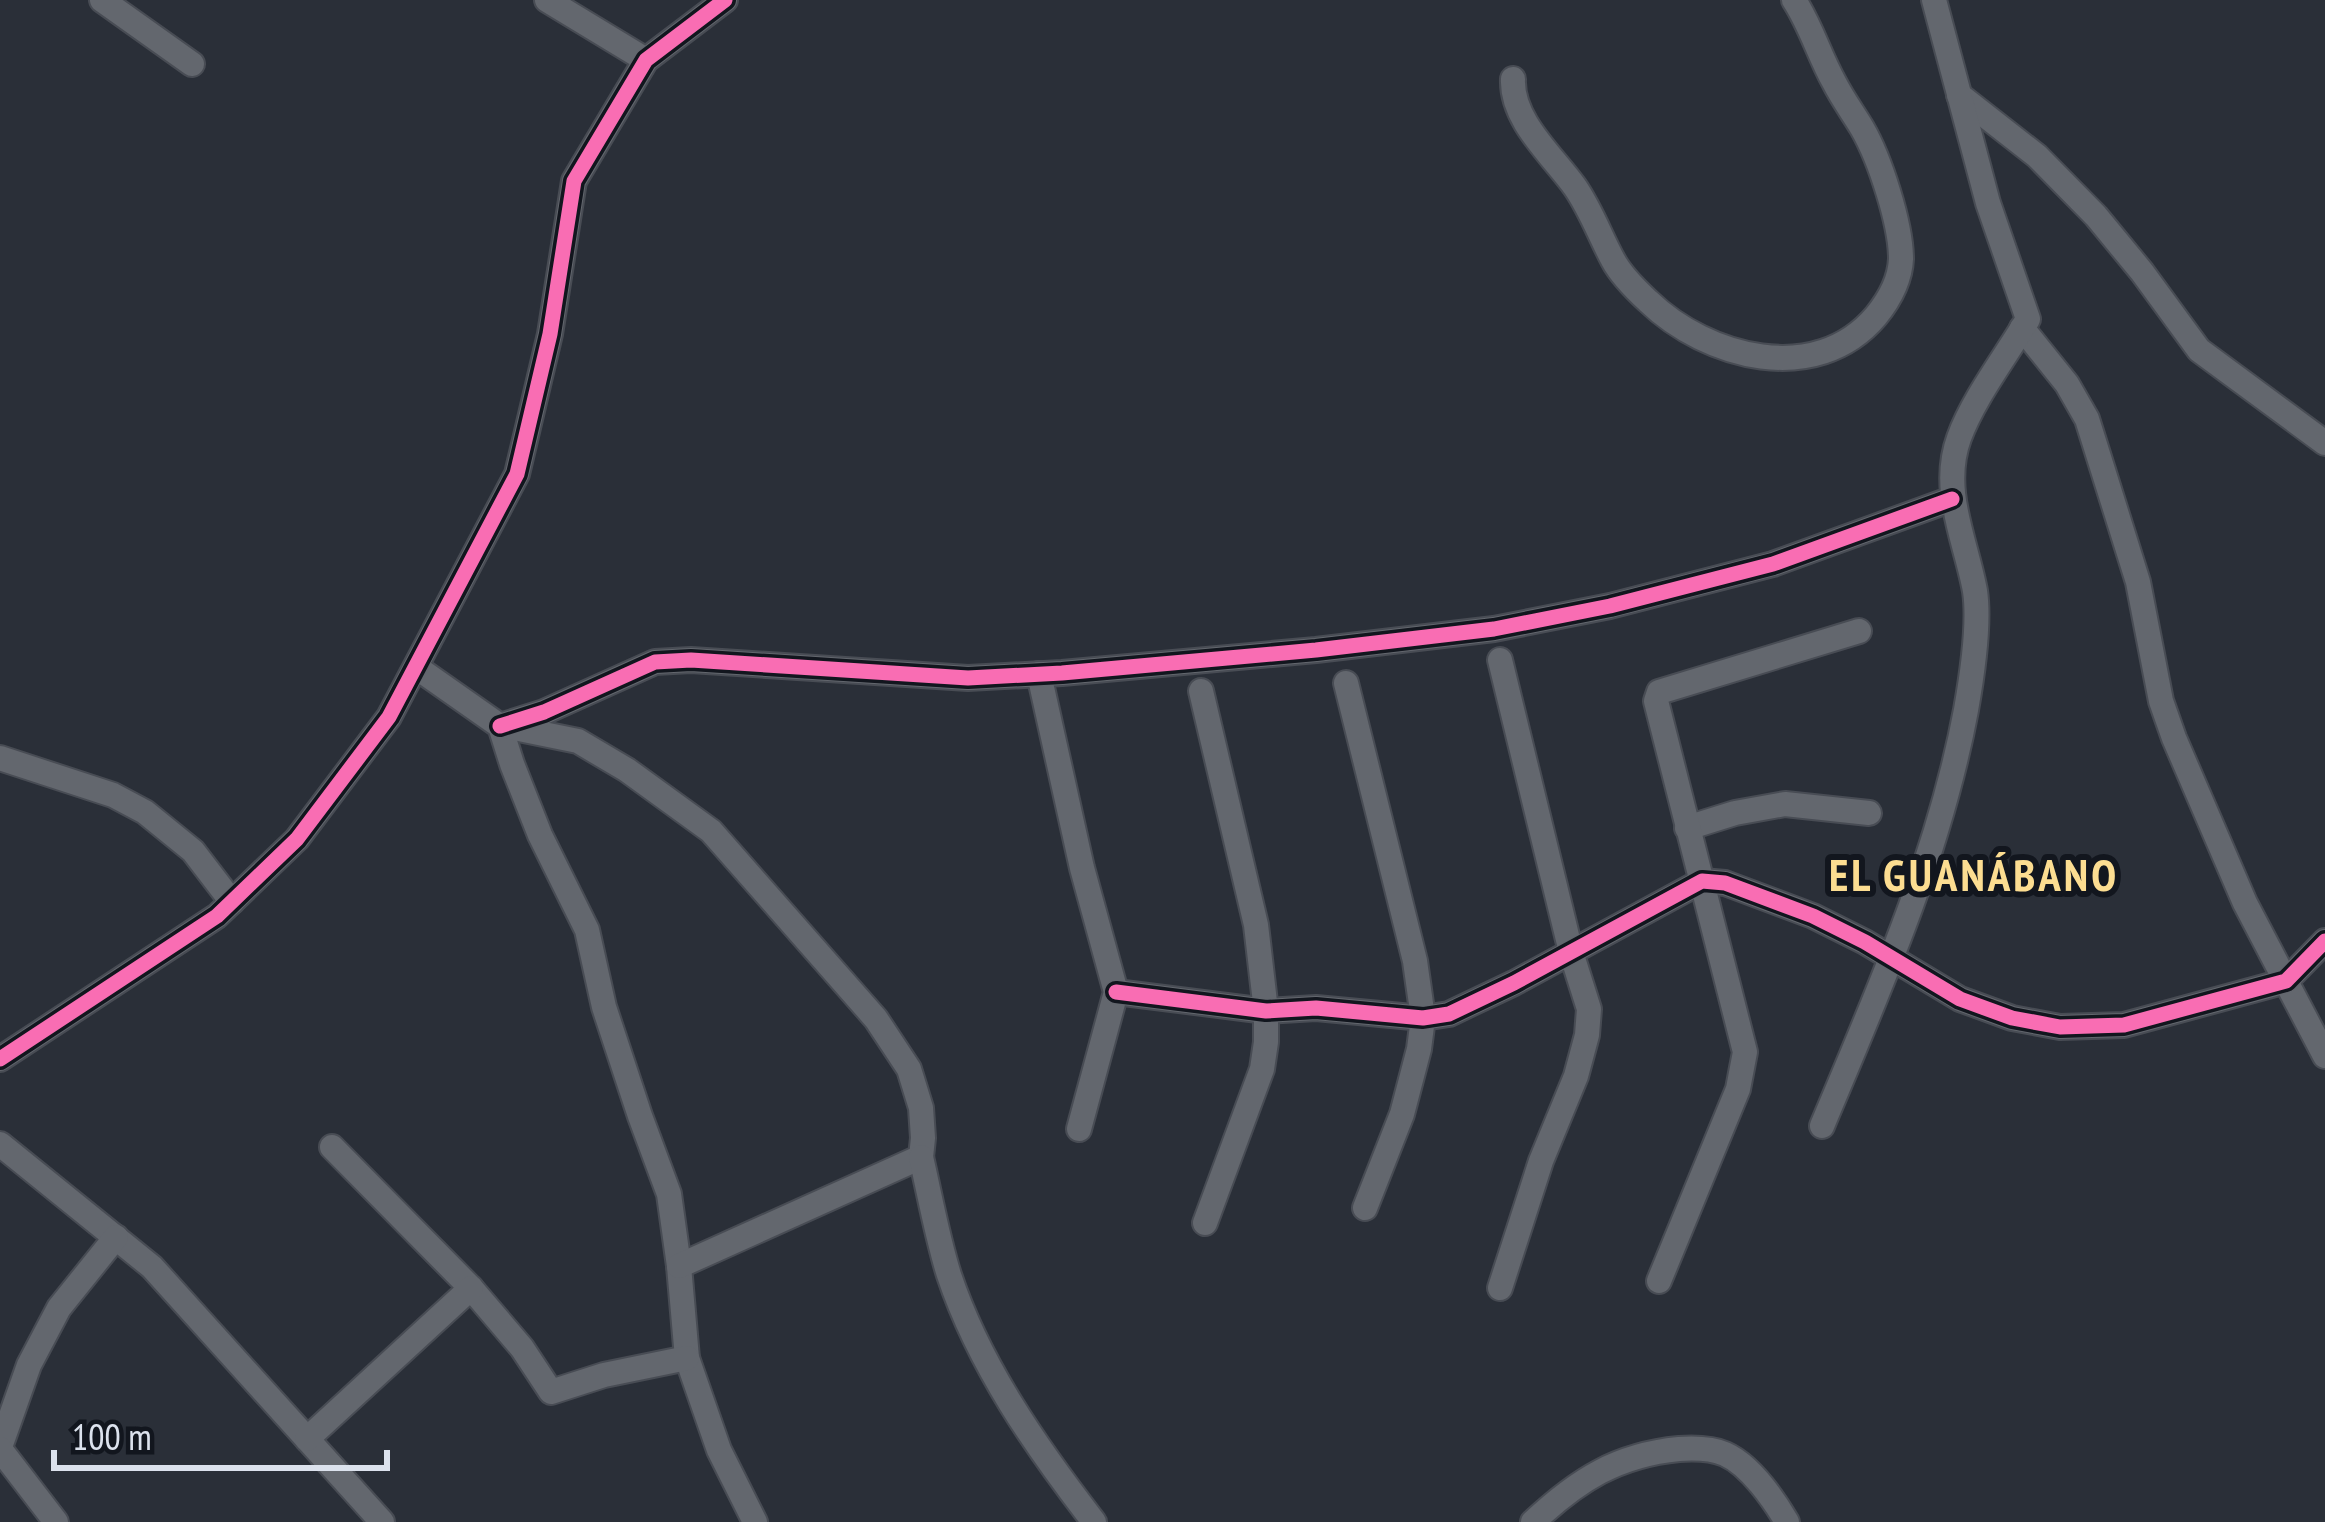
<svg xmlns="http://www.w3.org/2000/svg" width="2325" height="1522" viewBox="0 0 2325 1522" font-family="'PT Sans Narrow',sans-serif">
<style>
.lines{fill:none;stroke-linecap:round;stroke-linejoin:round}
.street-casing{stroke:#484c54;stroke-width:28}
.street{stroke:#63676e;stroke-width:24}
.cycleway-casing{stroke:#12161e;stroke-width:22}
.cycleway{stroke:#f96db3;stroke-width:15}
.labels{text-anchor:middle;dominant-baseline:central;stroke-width:12;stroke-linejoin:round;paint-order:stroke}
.district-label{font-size:45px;font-weight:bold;letter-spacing:3px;fill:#fcdd91;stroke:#12161e}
</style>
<rect width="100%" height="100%" fill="#2a2f38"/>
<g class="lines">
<defs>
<g id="street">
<polyline points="102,0 192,64"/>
<polyline points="547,0 646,60"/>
<path d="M1513 79C1511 120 1552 155 1575 187 1591 210 1600 236 1613 260 1621 275 1635 289 1648 301 1707 358 1816 387 1876 316 1889 300 1900 281 1901 259 1901 224 1880 159 1862 128 1853 113 1842 98 1834 82 1819 55 1811 26 1794 0"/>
<polyline points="1959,95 2037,156 2096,216 2142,272 2199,350 2325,443"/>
<polyline points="2022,328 2067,384 2087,419 2138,582 2161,701 2174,738 2245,903 2325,1056"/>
<polyline points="1500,660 1571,952 1589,1009 1587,1035 1576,1076 1541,1161 1500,1288"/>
<polyline points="416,667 500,726 512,764 540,835 587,930 604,1007 640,1116 669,1194 679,1266 687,1358 719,1450 755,1522"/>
<polyline points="1039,674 1082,868 1116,992 1079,1129"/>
<polyline points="1346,683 1415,961 1423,1018 1419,1049 1402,1114 1365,1208"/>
<polyline points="1201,691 1256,925 1266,1011 1266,1042 1262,1069 1205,1223"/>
<polyline points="500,726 544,712 655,662 691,660 968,678 1062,673 1316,650 1494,629 1610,606 1773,564 1952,499"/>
<polyline points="509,727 578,741 627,770 711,831 876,1019 909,1069 921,1108 923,1138 921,1157 679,1266"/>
<polyline points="0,758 113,795 145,812 193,851 232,902"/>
<polyline points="1687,828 1735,813 1785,804 1869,813"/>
<polyline points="1116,992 1266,1011 1316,1008 1423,1018 1449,1014 1514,983 1702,881 1725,883 1813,916 1865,942 1960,999 2012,1018 2060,1027 2124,1025 2286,981 2325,941"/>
<polyline points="0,1059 217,916 297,839 389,717 517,474 550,334 574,181 646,60 725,0"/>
<path d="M1822 1126C1879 990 1939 855 1966 710 1972 676 1980 625 1975 591 1966 541 1940 490 1959 438 1973 399 2006 356 2028 319L1988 203 1934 0"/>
<polyline points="0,1144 152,1267 382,1522"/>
<polyline points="332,1147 471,1288 522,1348 551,1392 604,1375 687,1358"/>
<path d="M921 1157C930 1196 937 1237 949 1275 979 1365 1036 1447 1094 1522"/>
<polyline points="1659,1281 1738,1089 1745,1052 1656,701 1659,692 1859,631"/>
<polyline points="307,1439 471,1288"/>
<polyline points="0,1447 29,1365 59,1308 116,1237"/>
<polyline points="0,1449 56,1522"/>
<path d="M1533 1522C1578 1480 1617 1455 1679 1449 1694 1448 1711 1448 1725 1454 1750 1465 1774 1500 1787 1522"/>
</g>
</defs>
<use href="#street" class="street-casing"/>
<use href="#street" class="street"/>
<defs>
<g id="cycleway">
<polyline points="500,726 544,712 655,662 691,660 968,678 1062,673 1316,650 1494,629 1610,606 1773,564 1952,499"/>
<polyline points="1116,992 1266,1011 1316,1008 1423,1018 1449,1014 1514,983 1702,881 1725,883 1813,916 1865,942 1960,999 2012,1018 2060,1027 2124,1025 2286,981 2325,941"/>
<polyline points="0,1059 217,916 297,839 389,717 517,474 550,334 574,181 646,60 725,0"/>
</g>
</defs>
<use href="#cycleway" class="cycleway-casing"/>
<use href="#cycleway" class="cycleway"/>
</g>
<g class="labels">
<g class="district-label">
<text x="1974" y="874">EL GUANÁBANO</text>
</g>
</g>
<path d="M54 1450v18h333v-18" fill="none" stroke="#dce2ed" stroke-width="6"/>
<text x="72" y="1450" font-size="36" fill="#dce2ed" stroke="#12161e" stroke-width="9" paint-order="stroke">100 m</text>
</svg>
